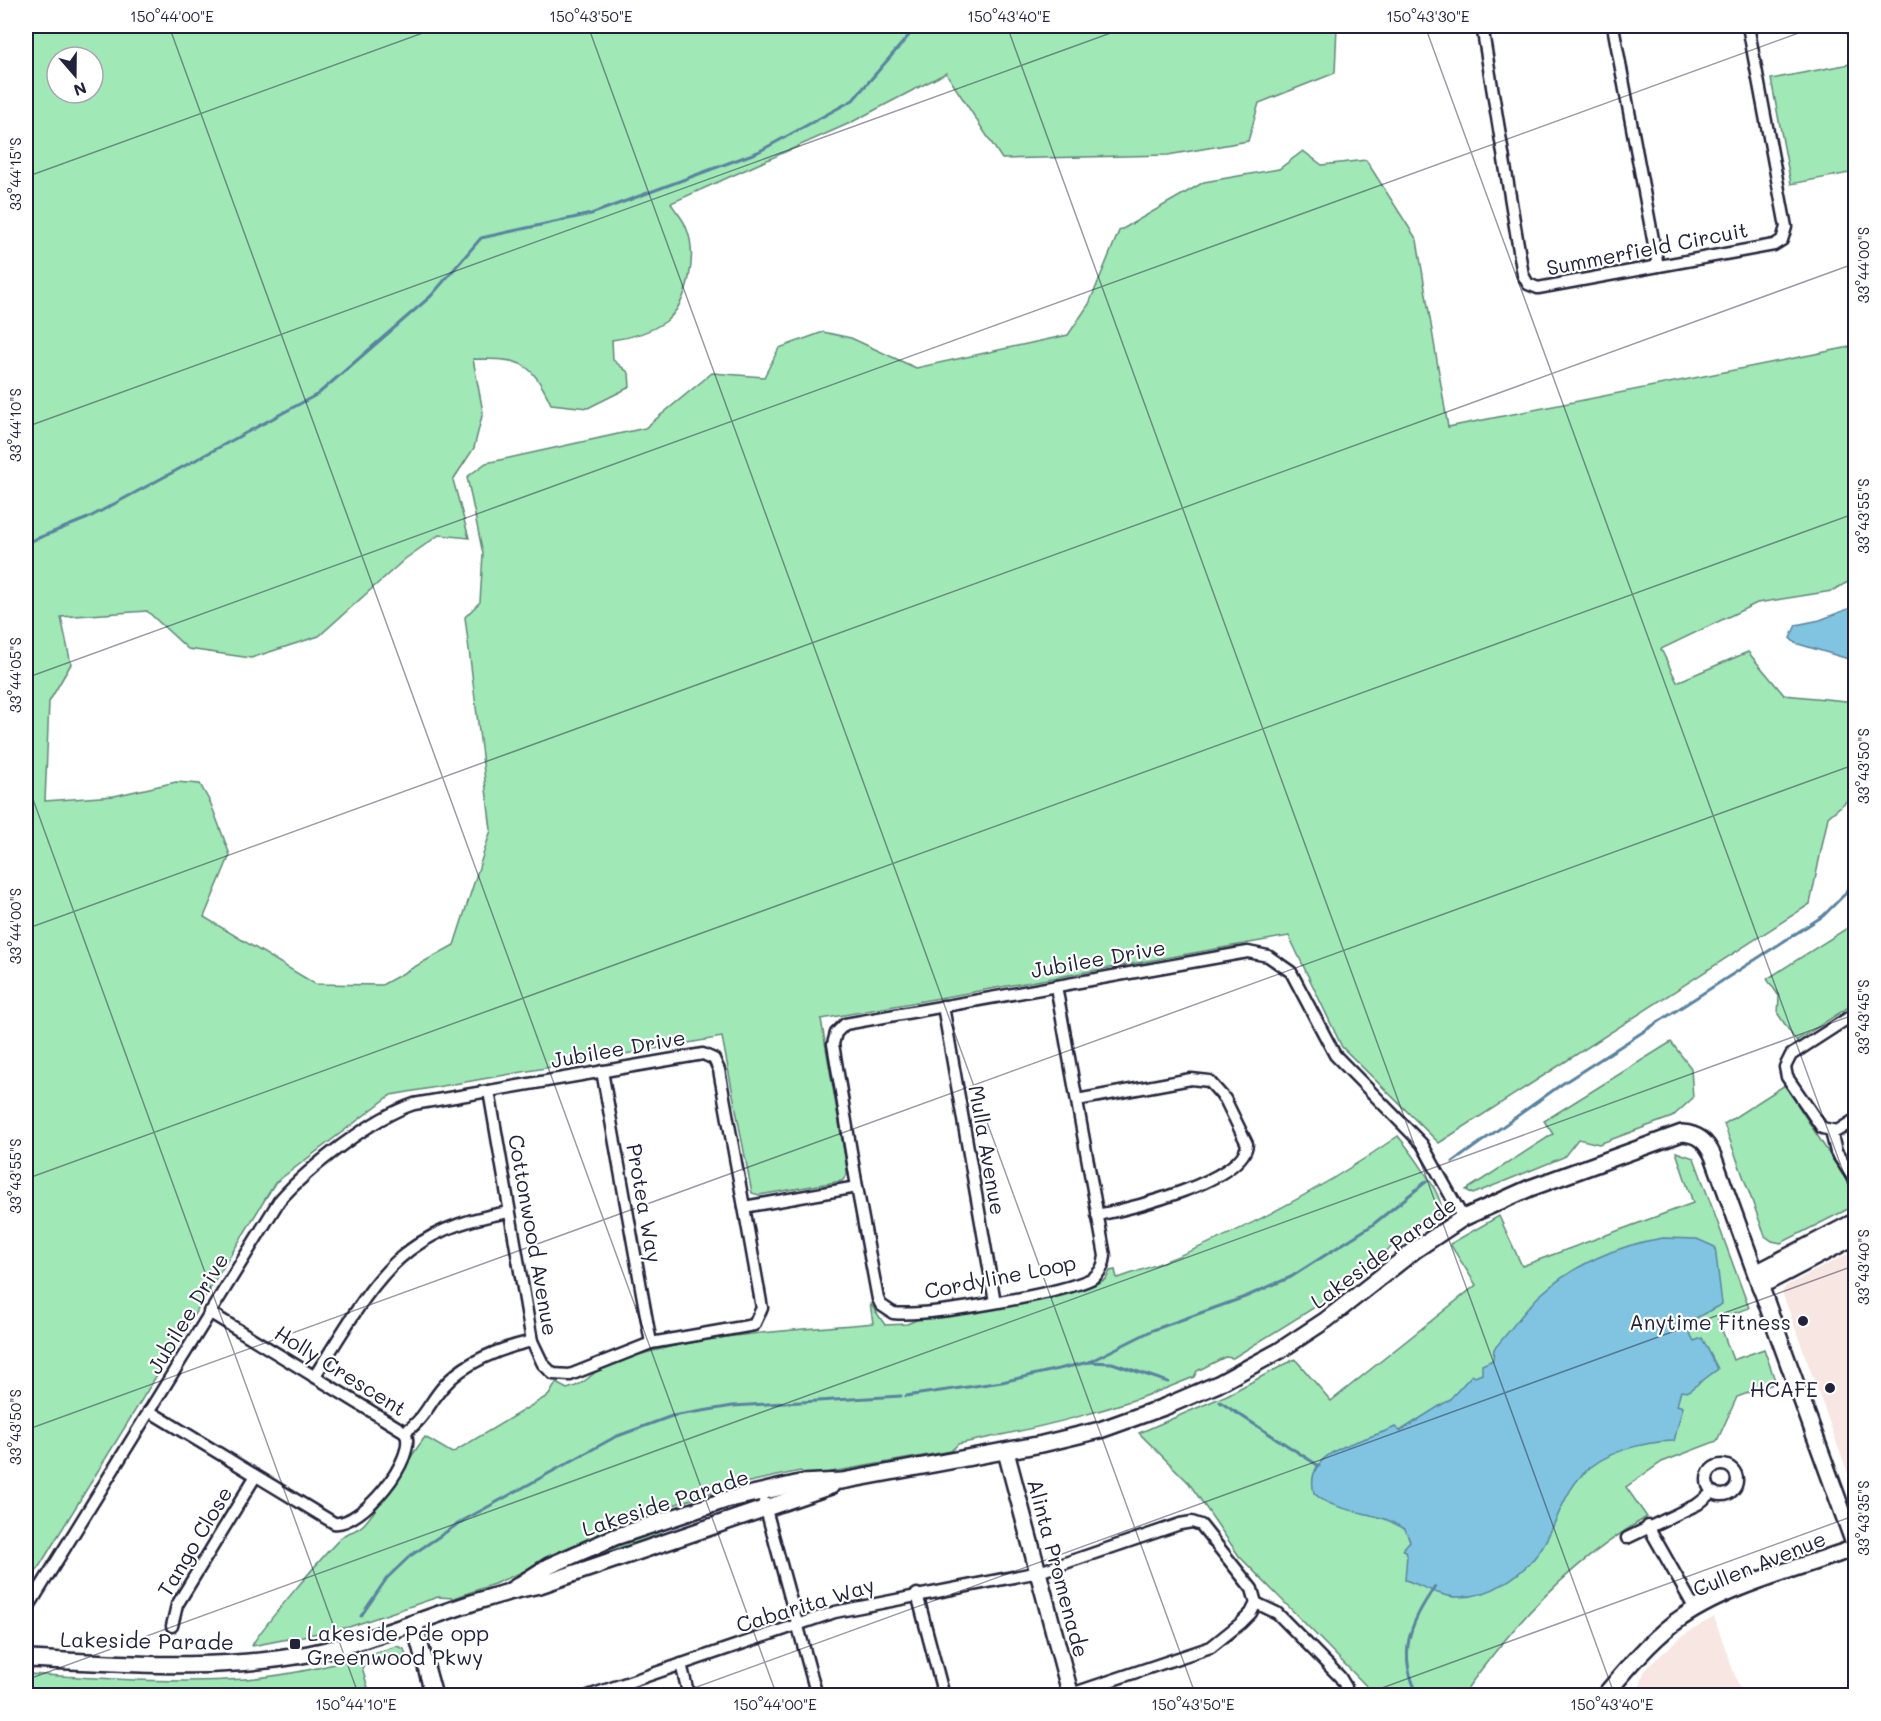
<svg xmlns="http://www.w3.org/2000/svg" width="1881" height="1721" viewBox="0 0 1881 1721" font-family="Mali,sans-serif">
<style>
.built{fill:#f7e6e2}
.green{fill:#a0e8b6;stroke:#618578;stroke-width:1.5;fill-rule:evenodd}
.water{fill:#80c4e1;stroke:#5a839f;stroke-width:1.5}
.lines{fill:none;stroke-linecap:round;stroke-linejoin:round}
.stream{stroke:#5a839f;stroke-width:3}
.street-casing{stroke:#22223b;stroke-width:15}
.secondary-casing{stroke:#22223b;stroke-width:20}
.street{stroke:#fff;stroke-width:10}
.secondary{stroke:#fff;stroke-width:15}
.ticks{fill:none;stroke:#22223b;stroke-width:1.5;stroke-opacity:0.45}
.poi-dot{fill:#22223b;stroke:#fff;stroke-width:2}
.labels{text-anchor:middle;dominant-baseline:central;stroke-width:4.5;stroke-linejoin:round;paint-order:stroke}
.street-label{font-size:21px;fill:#22223b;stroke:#fff}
.poi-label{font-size:21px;fill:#22223b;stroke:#fff;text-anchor:end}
.neatline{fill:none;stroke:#22223b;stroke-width:2}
.ticks-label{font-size:15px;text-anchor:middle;fill:#22223b}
</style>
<rect width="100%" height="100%" fill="#fff"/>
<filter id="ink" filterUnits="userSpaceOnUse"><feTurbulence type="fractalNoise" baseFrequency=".0167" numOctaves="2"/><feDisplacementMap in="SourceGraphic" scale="12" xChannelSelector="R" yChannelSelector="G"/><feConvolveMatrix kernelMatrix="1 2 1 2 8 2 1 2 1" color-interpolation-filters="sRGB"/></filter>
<g filter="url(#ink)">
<g class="built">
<polygon points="1855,1250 1855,1493 1782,1292 1786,1286"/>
<polygon points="1714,1617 1742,1695 1638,1695 1644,1672 1653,1662 1681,1637"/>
</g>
<g class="green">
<path d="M26 26H1337L1335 73 1259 103 1248 141 1168 155 1002 159 946 73 850 123 671 203C675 211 683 218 686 227 698 254 689 303 665 322 650 332 629 338 612 340L613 360 629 373 630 387 588 408 551 404C530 359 520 359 473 359L483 412 474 448 453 480 469 538 439 535 405 559 319 636 251 658 188 649 147 611 61 617 71 664 49 702 45 801 114 796 176 782 200 784 211 804 230 855 204 917 315 984 382 985 454 945 491 830 465 617 480 602 483 554 467 477 486 463 645 428 712 373 764 377 779 348 823 332 851 338 916 368 1068 335 1089 304 1119 231 1204 182 1279 169 1303 151 1322 165 1366 160 1417 240 1448 427 1855 346V578L1832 591 1757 603 1661 649 1677 682 1748 652 1784 695 1846 701 1855 706V794L1828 817 1810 904 1439 1143 1342 1047 1289 936 821 1019 847 1169V1175L842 1181 759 1195 752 1193 722 1037 391 1095 275 1183 26 1588ZM57 57H93V93H57Z"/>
<polygon points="1855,63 1855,172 1791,184 1771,79"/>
<polygon points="1855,923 1855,1003 1796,1041 1778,1014 1779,996 1767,979"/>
<polygon points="1671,1042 1691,1068 1693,1098 1672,1117 1599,1144 1578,1139 1564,1157 1473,1194 1466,1190 1553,1134 1544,1121"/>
<polygon points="1785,1085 1855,1194 1856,1205 1781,1243 1772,1241 1765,1236 1724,1124"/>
<path d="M1398 1136C1409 1149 1446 1198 1441 1212L1402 1239 1312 1309 1233 1358 1225 1357 1197 1371 1194 1377C1117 1410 1039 1428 958 1444L951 1451 809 1476 800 1471 740 1484 638 1516 631 1525 494 1584 454 1598 438 1597 349 1627 252 1646C254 1637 337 1538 346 1534 353 1531 359 1530 365 1523 388 1496 404 1465 425 1437L452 1453 549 1395 556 1383 567 1389C581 1386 588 1378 598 1370 605 1364 619 1360 628 1358 708 1333 790 1331 873 1323L870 1303 885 1325 907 1324 921 1318 1003 1307 1094 1285 1106 1279 1110 1271 1115 1270 1117 1278 1121 1277C1220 1244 1312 1196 1398 1136Z"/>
<path d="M1676 1152 1694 1158 1749 1308 1718 1319 1733 1360 1764 1349 1776 1383 1737 1397 1717 1441 1662 1462 1626 1487 1647 1517C1570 1562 1515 1622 1463 1694L1466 1695H1375L1239 1556 1189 1483 1139 1433 1227 1395 1295 1359 1331 1401 1476 1285 1450 1244 1499 1216 1522 1266 1693 1203Z"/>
<polygon points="658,1528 662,1538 544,1578 543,1575 580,1557"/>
<path d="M397 1646 404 1649 406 1655 362 1667 370 1695H26V1674C99 1678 172 1684 245 1679 297 1675 348 1662 397 1646Z"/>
</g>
<g class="water">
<polygon points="1855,606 1855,661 1795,643 1790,638 1796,625 1820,620"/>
<path d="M1663 1238 1697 1239 1715 1247 1722 1304 1685 1324 1694 1341 1702 1338 1718 1369 1687 1392 1681 1391 1677 1405 1683 1407 1674 1441C1643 1442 1605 1451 1582 1475 1561 1497 1556 1528 1539 1552 1521 1576 1489 1598 1458 1597 1441 1597 1421 1585 1405 1580L1407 1555 1403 1549 1410 1541 1405 1529C1398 1526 1393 1522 1385 1519 1363 1511 1330 1510 1314 1493 1302 1448 1368 1441 1395 1427L1400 1431 1449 1400 1472 1375 1475 1377 1482 1374V1365L1493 1360 1494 1349C1509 1332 1523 1312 1539 1296 1573 1265 1618 1245 1663 1238Z"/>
</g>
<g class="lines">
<g class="stream">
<polyline points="26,543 88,518 318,394 431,296 481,238 591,214 758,152 853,100 911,33 914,26"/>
<polyline points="1453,1162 1562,1084 1823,916 1845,894 1856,872"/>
<polyline points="1089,1362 1112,1363 1168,1382"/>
<polyline points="906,1396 1002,1382 1089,1362 1153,1330 1245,1297 1291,1277 1371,1226 1427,1181"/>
<polyline points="1220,1402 1319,1466"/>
<polyline points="361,1616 387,1578 410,1556 464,1520 615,1437 672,1416 733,1406 901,1396"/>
<path d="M1419 1696C1396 1655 1410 1622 1435 1587"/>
</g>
<defs>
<g id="street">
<polyline points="1482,26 1523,275 1528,284 1538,288 1774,245 1782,240 1786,227 1748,26"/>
<polyline points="1613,26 1658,266"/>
<polyline points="943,1006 995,1302"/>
<polyline points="1856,1013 1791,1055 1785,1067 1787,1077 1822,1128 1837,1131 1856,1119"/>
<polyline points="602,1071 651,1343"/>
<polyline points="489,1091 532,1341 543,1364 553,1374 570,1375 651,1343 754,1325 762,1308 744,1207"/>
<path d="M1077 1100 1191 1079 1209 1081 1225 1099 1247 1144C1244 1181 1129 1209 1097 1215"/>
<polyline points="1831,1131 1836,1152 1856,1182"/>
<path d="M857 1187 878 1299 881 1305 893 1313C928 1317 1059 1294 1091 1279 1100 1274 1104 1266 1105 1256L1056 986"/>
<path d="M314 1377C373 1286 393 1231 509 1212"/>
<path d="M149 1411 334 1523C361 1527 419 1457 405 1432L209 1312"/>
<path d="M405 1432C424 1420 429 1403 443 1387 464 1362 502 1348 532 1341"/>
<circle cx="1722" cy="1480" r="15"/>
<polyline points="764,1502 817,1696"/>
<polyline points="1648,1526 1695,1609"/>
<polyline points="1627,1538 1698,1504 1713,1492"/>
<polyline points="917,1594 944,1696"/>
<polyline points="1256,1603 1277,1613 1340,1677 1346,1687 1346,1696"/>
<path d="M26 1611 279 1201C308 1168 372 1118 414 1104L703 1054 714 1059 719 1070 744 1207 857 1187 833 1044 836 1033 845 1024 1236 954 1248 952 1268 956 1291 972 1335 1055 1422 1144 1463 1218"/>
<polyline points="172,1626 177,1605 255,1477"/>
<polyline points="681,1664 689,1696"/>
<polyline points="588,1696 835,1612 1039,1572 1180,1524 1192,1522 1201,1525 1252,1589 1256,1603 1251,1613 1241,1623 1211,1647 1071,1694"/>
</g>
<g id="secondary">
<polyline points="1756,1273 1856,1221"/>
<polyline points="1760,1286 1856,1236"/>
<polyline points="1006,1452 1071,1696"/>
<path d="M510 1591 549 1566 615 1537 726 1500 800 1483 842 1481 1042 1444 1100 1430 1164 1407 1218 1384 1279 1351 1326 1320 1415 1250 1463 1218 1530 1188 1682 1133C1698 1134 1706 1141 1713 1156L1856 1549"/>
<polyline points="414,1623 434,1696"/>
<path d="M26 1659C120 1663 214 1672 308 1654 387 1639 460 1600 540 1585L831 1486"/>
<path d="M1604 1696C1626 1670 1647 1644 1674 1623 1723 1586 1797 1569 1855 1548"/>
</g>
</defs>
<use href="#street" class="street-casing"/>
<use href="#secondary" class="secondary-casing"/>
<use href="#street" class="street"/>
<use href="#secondary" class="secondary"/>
</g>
</g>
<path class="ticks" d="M169 26 777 1696M588 26 1196 1696M1007 26 1615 1696M1425 26 1856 1207M1844 26 1856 57M26 177 442 26M26 427 1130 26M26 678 1818 26M26 780 359 1696M26 929 1856 263M26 1179 1856 513M26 1430 1856 764M26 1680 1856 1014M672 1696 1856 1265M1360 1696 1856 1515"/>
<g class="poi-dot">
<circle cx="1803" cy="1321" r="6"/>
<circle cx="1830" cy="1388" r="6"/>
<rect x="289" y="1638" width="12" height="12" rx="3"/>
</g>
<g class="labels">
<g class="street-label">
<text transform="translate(1647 248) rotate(-11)">Summerfield Circuit</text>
<text transform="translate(1098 958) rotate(-10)">Jubilee Drive</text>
<text transform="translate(618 1048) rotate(-10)">Jubilee Drive</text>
<text transform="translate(988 1150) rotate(80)">Mulla Avenue</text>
<text transform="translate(645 1203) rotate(80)">Protea Way</text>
<text transform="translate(534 1235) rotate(80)">Cottonwood Avenue</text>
<text transform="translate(1383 1252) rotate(-36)">Lakeside Parade</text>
<text transform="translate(1000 1276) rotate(-11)">Cordyline Loop</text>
<text transform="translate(187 1313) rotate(-59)">Jubilee Drive</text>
<text transform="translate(341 1370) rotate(32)">Holly Crescent</text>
<text transform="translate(665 1502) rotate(-18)">Lakeside Parade</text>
<text transform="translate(194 1541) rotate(-59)">Tango Close</text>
<text transform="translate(1759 1563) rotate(-22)">Cullen Avenue</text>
<text transform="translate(1059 1568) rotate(75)">Alinta Promenade</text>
<text transform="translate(805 1604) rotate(-17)">Cabarita Way</text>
<text transform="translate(147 1640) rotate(1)">Lakeside Parade</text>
</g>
<g class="poi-label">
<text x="1791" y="1321">Anytime Fitness</text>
<text x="1818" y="1388">HCAFE</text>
<text x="307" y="1632" text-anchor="start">Lakeside Pde opp<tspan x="307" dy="24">Greenwood Pkwy</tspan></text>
</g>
</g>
<rect width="1881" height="1721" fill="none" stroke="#fff" stroke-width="66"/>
<g transform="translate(75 75) rotate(160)"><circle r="28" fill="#ffffff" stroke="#a7a7b1" stroke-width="1.5"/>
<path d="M0-4.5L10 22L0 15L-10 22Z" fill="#22223b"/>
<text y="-9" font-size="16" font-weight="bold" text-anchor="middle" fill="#22223b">N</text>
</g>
<rect x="33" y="33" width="1815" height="1655" class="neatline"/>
<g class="ticks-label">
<text x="172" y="22">150°44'00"E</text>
<text x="591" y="22">150°43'50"E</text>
<text x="1009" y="22">150°43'40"E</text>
<text x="1428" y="22">150°43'30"E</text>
<text transform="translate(16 174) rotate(-90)" y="5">33°44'15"S</text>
<text transform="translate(1864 265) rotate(-90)" y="5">33°44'00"S</text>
<text transform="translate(16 425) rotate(-90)" y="5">33°44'10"S</text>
<text transform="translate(1864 516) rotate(-90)" y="5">33°43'55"S</text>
<text transform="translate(16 675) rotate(-90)" y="5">33°44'05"S</text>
<text transform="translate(1864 766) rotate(-90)" y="5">33°43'50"S</text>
<text transform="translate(16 926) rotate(-90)" y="5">33°44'00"S</text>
<text transform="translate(1864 1017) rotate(-90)" y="5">33°43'45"S</text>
<text transform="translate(16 1176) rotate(-90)" y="5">33°43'55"S</text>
<text transform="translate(1864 1267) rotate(-90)" y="5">33°43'40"S</text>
<text transform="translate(16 1427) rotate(-90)" y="5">33°43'50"S</text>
<text transform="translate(1864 1518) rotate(-90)" y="5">33°43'35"S</text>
<text x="356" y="1710">150°44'10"E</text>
<text x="775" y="1710">150°44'00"E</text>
<text x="1193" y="1710">150°43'50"E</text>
<text x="1612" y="1710">150°43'40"E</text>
</g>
</svg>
